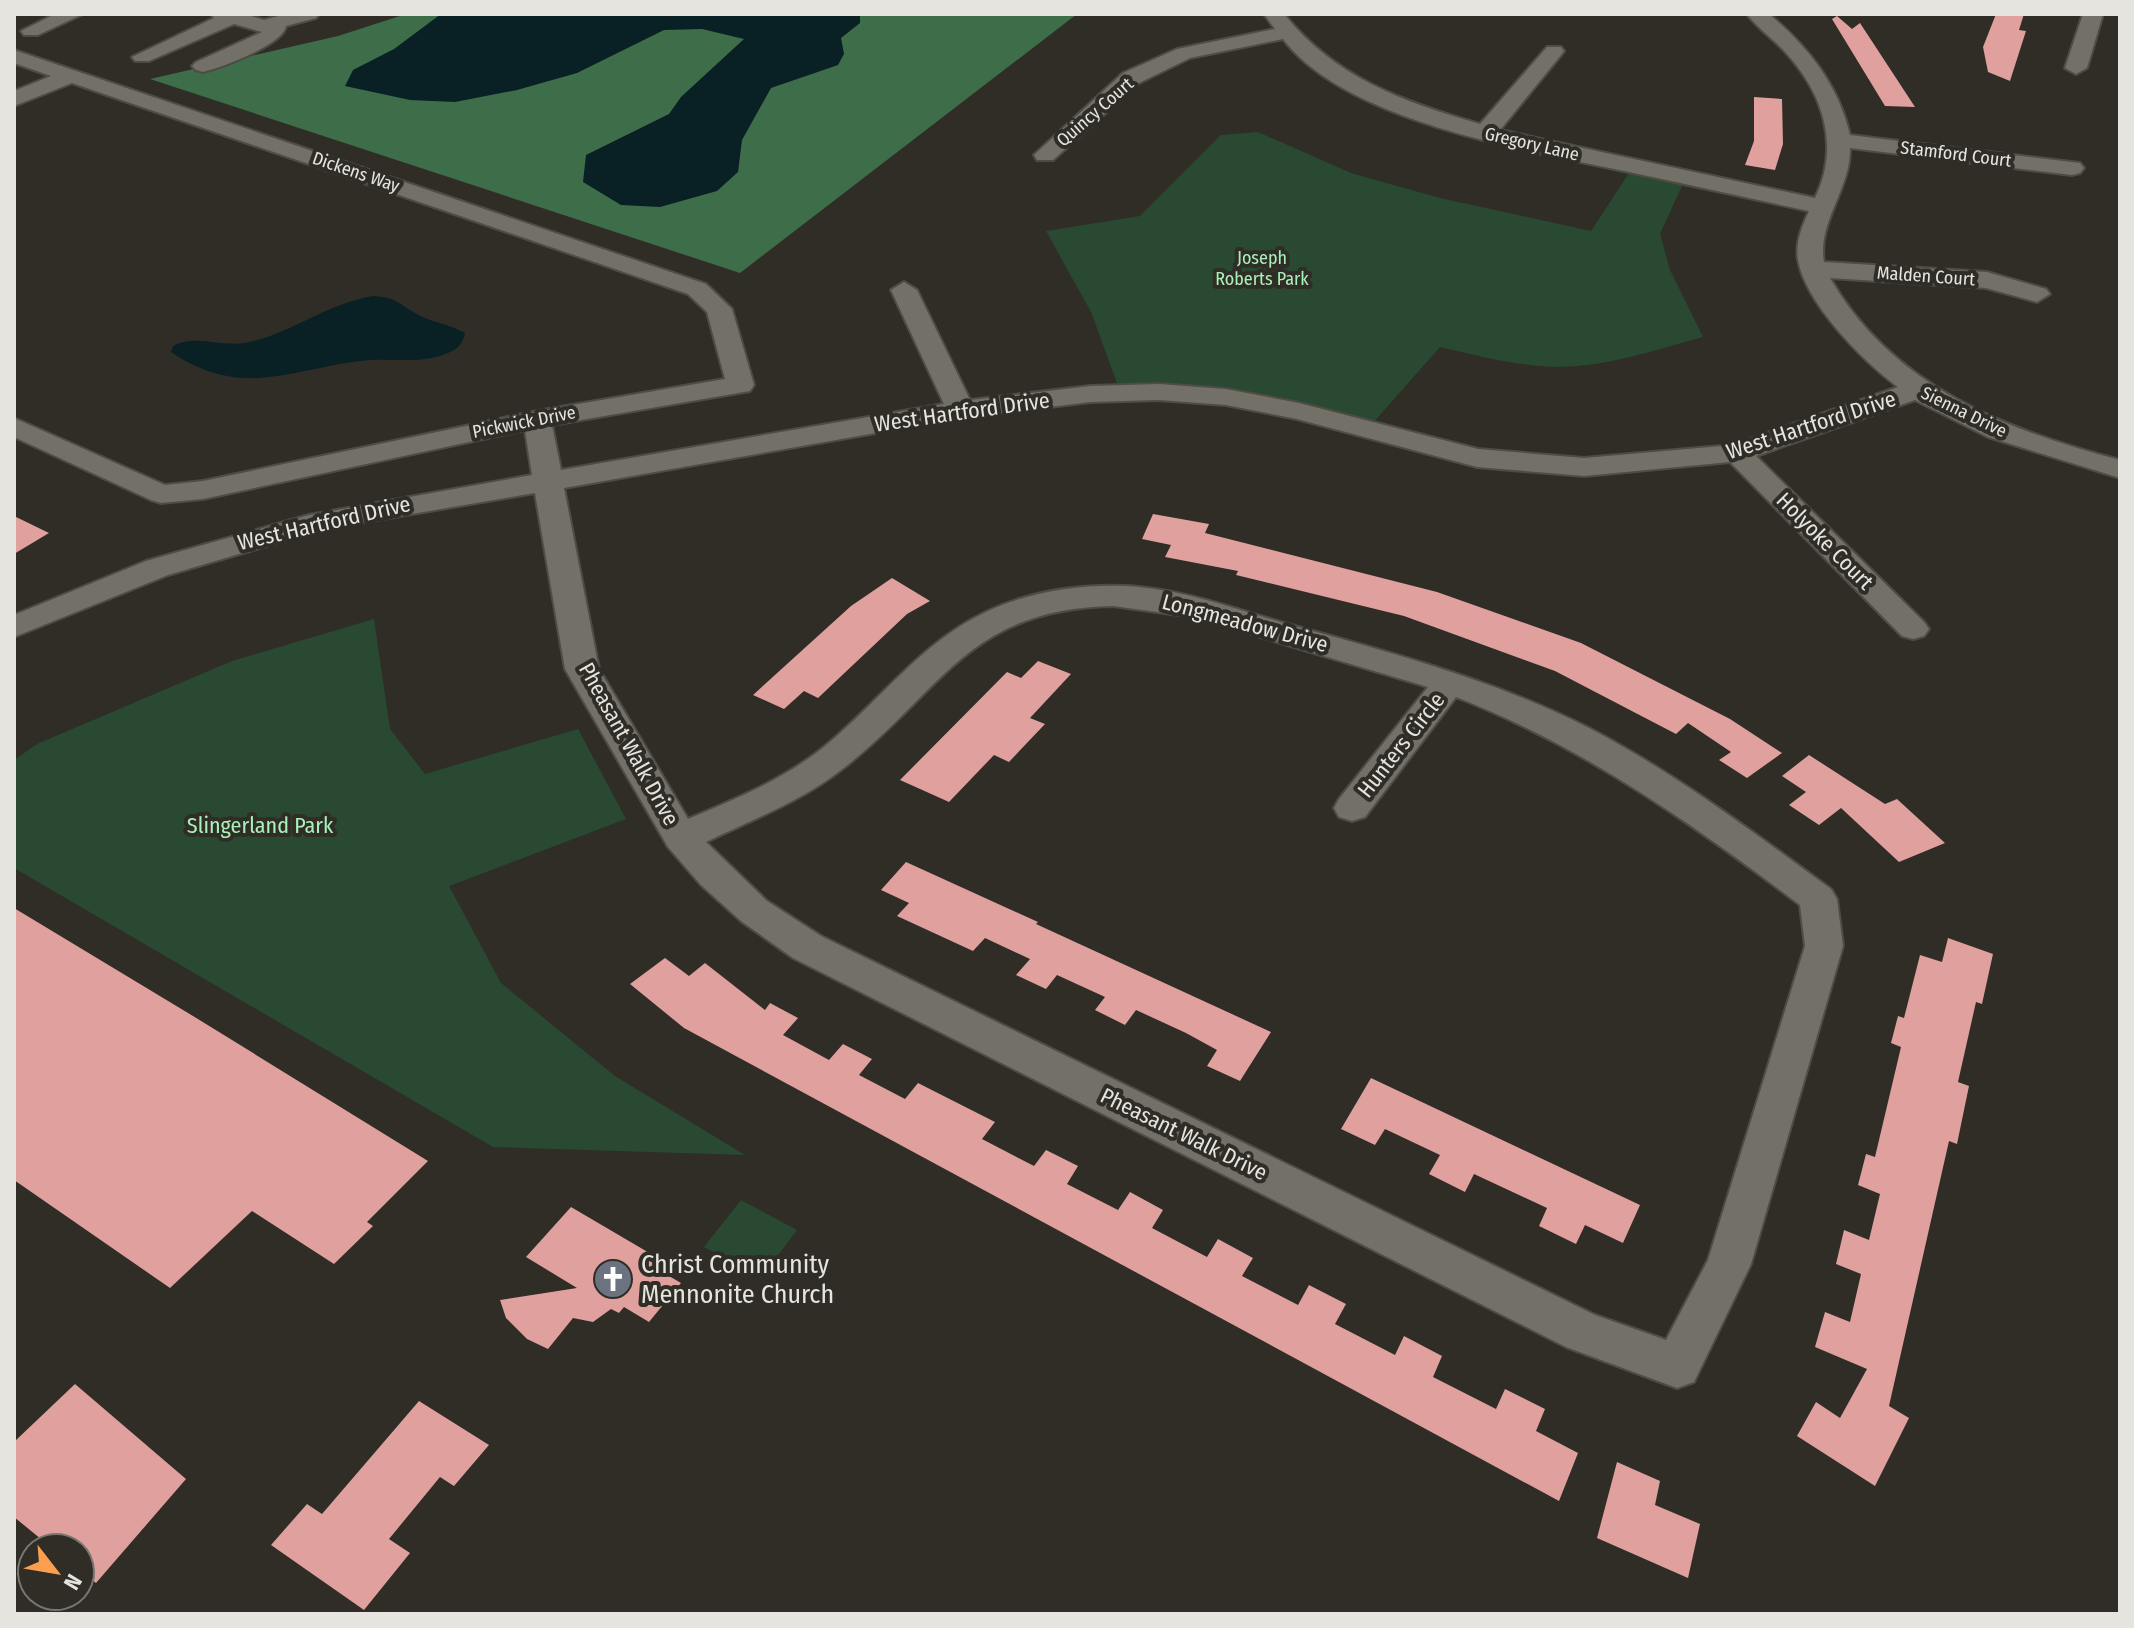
<svg xmlns="http://www.w3.org/2000/svg" width="2134" height="1628" viewBox="0 0 2134 1628" font-family="'Fira Sans Condensed',sans-serif">
<style>
.green{fill:#294932}
.forest{fill:#3e6d4a}
.water{fill:#092024}
.building{fill:#dfa09e}
.lines{fill:none;stroke-linecap:round;stroke-linejoin:round}
.street-casing{stroke:#4d4c45;stroke-width:4}
.street{fill:#737068;fill-rule:evenodd}
.labels{text-anchor:middle;dominant-baseline:central;stroke-width:8;stroke-linejoin:round;paint-order:stroke}
.far-street-label{font-size:18px;fill:#e5e4df;stroke:#2f2d26}
.far-park-label{font-size:18px;fill:#a8f1b9;stroke:#2f2d26}
.street-label{font-size:22px;fill:#e5e4df;stroke:#2f2d26}
.park-label{font-size:22px;fill:#a8f1b9;stroke:#2f2d26}
.near-poi-label{font-size:26px;fill:#e5e4df;stroke:#2f2d26;text-anchor:start}
</style>
<rect width="100%" height="100%" fill="#2f2d26"/>
<g class="green">
<path d="M1258 132 1351 173 1440 198 1591 231 1631 170 1686 177 1660 234 1670 270 1703 337C1656 350 1605 367 1556 367 1517 366 1478 356 1440 347L1372 424 1251 392 1117 383 1091 312 1046 231 1140 216 1221 135Z"/>
<polygon points="374,619 390,729 425,774 578,729 626,819 449,886 501,983 615,1076 745,1155 493,1147 14,868 14,760 37,744 232,661"/>
<polygon points="741,1200 797,1230 761,1278 704,1247"/>
</g>
<polygon class="forest" points="406,14 1077,14 740,273 150,79 338,36"/>
<g class="water">
<polygon points="441,14 860,14 860,23 841,38 844,54 838,65 771,88 742,140 738,172 717,191 660,207 621,205 583,182 586,155 669,114 681,97 744,39 702,29 664,30 577,73 517,90 455,102 410,100 345,86 353,70 394,49"/>
<path d="M373 296C397 298 396 302 415 313 430 322 449 324 465 333 463 347 452 352 440 356 414 364 387 357 360 361 320 365 273 383 233 377 211 374 190 365 171 352L173 346C195 334 220 347 245 343 287 336 325 304 373 296Z"/>
</g>
<g class="building">
<polygon points="1996,14 2024,14 2019,30 2026,31 2010,81 1988,72 1983,47"/>
<polygon points="1837,16 1852,29 1860,23 1915,107 1885,106 1832,19"/>
<polygon points="1754,97 1782,99 1783,144 1775,170 1745,165 1754,141"/>
<polygon points="1153,514 1209,524 1205,533 1437,592 1581,643 1730,719 1782,753 1747,778 1719,760 1731,752 1688,723 1676,734 1555,671 1404,616 1236,575 1238,571 1165,557 1171,545 1142,539"/>
<polygon points="14,516 49,533 14,554"/>
<polygon points="892,578 930,601 907,614 818,698 804,691 784,709 753,695 851,606"/>
<polygon points="1038,661 1071,674 1030,718 1045,724 1009,762 994,755 949,802 900,780 1007,672 1021,678"/>
<polygon points="1809,755 1885,804 1897,799 1945,843 1899,862 1841,808 1819,825 1789,805 1806,792 1782,776"/>
<polygon points="906,862 1038,922 1036,924 1271,1032 1240,1081 1207,1066 1217,1050 1186,1033 1136,1010 1125,1025 1095,1010 1105,997 1057,975 1046,989 1016,975 1030,959 985,938 973,951 897,916 909,903 881,890"/>
<polygon points="14,908 193,1016 428,1161 367,1222 373,1226 334,1264 252,1211 170,1288 14,1180"/>
<polygon points="1948,938 1993,954 1982,1004 1976,1002 1958,1082 1969,1086 1957,1144 1949,1141 1889,1406 1909,1418 1875,1486 1797,1436 1816,1402 1840,1418 1867,1369 1815,1347 1825,1312 1850,1322 1861,1274 1836,1264 1844,1230 1869,1240 1880,1194 1858,1185 1866,1154 1875,1157 1901,1047 1891,1043 1898,1016 1904,1018 1920,955 1942,962"/>
<polygon points="665,958 689,976 705,963 765,1010 770,1003 798,1018 783,1035 829,1060 843,1044 872,1059 859,1075 905,1099 918,1083 995,1122 982,1139 1034,1166 1046,1150 1078,1166 1067,1184 1118,1210 1130,1192 1163,1210 1152,1228 1207,1257 1218,1239 1253,1258 1242,1276 1298,1305 1309,1285 1346,1304 1335,1324 1395,1355 1404,1336 1442,1356 1433,1377 1496,1409 1505,1389 1545,1409 1536,1431 1578,1453 1559,1501 684,1028 630,984"/>
<polygon points="1371,1078 1640,1205 1623,1243 1585,1225 1576,1244 1539,1226 1547,1208 1474,1174 1465,1192 1429,1174 1440,1155 1385,1129 1375,1145 1341,1129"/>
<polygon points="571,1207 663,1261 657,1269 681,1283 649,1322 624,1307 619,1313 611,1309 593,1322 573,1318 548,1349 527,1339 506,1318 500,1300 577,1288 526,1257"/>
<polygon points="75,1384 186,1479 96,1583 80,1570 80,1548 52,1548 14,1517 14,1442"/>
<polygon points="419,1401 489,1445 454,1486 440,1477 389,1539 410,1553 364,1610 271,1545 307,1504 322,1514"/>
<polygon points="1617,1462 1660,1481 1655,1505 1700,1524 1688,1578 1597,1538"/>
</g>
<g class="lines">
<defs>
<g id="street">
<polygon points="55,14 83,14 38,35 24,35 21,31"/>
<path d="M211 14H244L264 20 286 14H319L316 18 286 26C284 44 221 68 203 72L196 70 192 66 196 62 262 32 234 24 149 61H135L132 57 214 18Z"/>
<path d="M1264 14H1284C1335 78 1404 102 1480 124L1547 47H1561L1564 51 1561 55 1500 130 1815 198C1840 147 1824 95 1787 54 1775 40 1758 29 1747 14H1769C1808 47 1838 84 1850 135L2080 163 2084 168 2080 173 2072 175 1850 148C1851 189 1817 222 1824 262L1987 272 2046 289 2050 294 2037 302 1986 288 1830 278C1892 386 2005 430 2120 460V478L1988 437 1915 400 1756 456 1924 622 1929 629 1924 636 1913 639 1902 636 1730 462 1584 476 1477 467 1297 419 1226 405 1159 400 1090 402 961 418 564 488 599 669 688 819C735 799 785 779 825 746 880 701 922 641 988 611 1031 591 1081 584 1127 586 1181 589 1233 608 1284 623 1389 652 1492 679 1589 728 1675 773 1753 832 1831 889L1837 899 1843 946 1751 1264 1694 1382 1677 1388 1566 1347 793 958 741 921 701 885 668 847 565 669 535 493 324 529 168 575 14 637V615L146 561 309 515 532 475 525 430 203 499 161 503 151 500 14 437V418L165 485 203 481 537 411 725 379 707 312 688 294 72 83 14 106V91L51 76 14 63V50L706 284 732 309 754 385 750 391 552 425 561 470 944 404 891 290 904 282 917 290 970 400 1090 386 1159 384 1226 389 1299 403 1478 449 1584 458 1733 445 1898 387C1863 361 1806 304 1798 260 1795 243 1802 226 1809 211 1747 198 1686 184 1624 171 1527 150 1346 122 1283 39L1190 58 1139 83 1053 160H1037L1034 155 1123 73 1177 49 1275 29ZM1113 606 1193 617 1428 687 1339 799 1334 808 1339 817 1352 821 1365 817 1456 697C1584 747 1691 823 1800 905L1805 946 1708 1260 1666 1340 1595 1315 821 936 767 901 706 842C754 819 804 800 845 767 944 689 968 609 1113 606Z"/>
<polygon points="2083,14 2103,14 2087,68 2076,74 2065,68"/>
</g>
</defs>
<use href="#street" class="street-casing"/>
<use href="#street" class="street"/>
</g>
<defs>
<symbol id="church-disc" viewBox="-11 -11 22 22"><circle r="9.5" fill="#6b7280" stroke="#2f2d26"/><path d="M-1.2-6h2.4v3.5h3.3v2.4h-3.3V6h-2.4V-.1h-3.3v-2.4h3.3Z" fill="#fff"/></symbol>
</defs>
<g fill-rule="evenodd">
<use href="#church-disc" x="591" y="1257" width="44" height="44"/>
</g>
<g class="labels">
<g class="far-street-label">
<text transform="translate(1095 112) rotate(-41)">Quincy Court</text>
<text transform="translate(1532 144) rotate(13)">Gregory Lane</text>
<text transform="translate(1956 154) rotate(7)">Stamford Court</text>
<text transform="translate(356 172) rotate(19)">Dickens Way</text>
<text transform="translate(1926 276) rotate(4)">Malden Court</text>
<text transform="translate(1964 412) rotate(26)">Sienna Drive</text>
<text transform="translate(524 422) rotate(-11)">Pickwick Drive</text>
</g>
<g class="far-park-label">
<text x="1262" y="258">Joseph<tspan x="1262" dy="21">Roberts Park</tspan></text>
</g>
<g class="street-label">
<text transform="translate(962 412) rotate(-8)">West Hartford Drive</text>
<text transform="translate(1811 425) rotate(-18)">West Hartford Drive</text>
<text transform="translate(324 523) rotate(-13)">West Hartford Drive</text>
<text transform="translate(1825 541) rotate(45)">Holyoke Court</text>
<text transform="translate(1245 623) rotate(15)">Longmeadow Drive</text>
<text transform="translate(629 744) rotate(61)">Pheasant Walk Drive</text>
<text transform="translate(1401 745) rotate(-52)">Hunters Circle</text>
<text transform="translate(1184 1134) rotate(26)">Pheasant Walk Drive</text>
</g>
<g class="park-label">
<text x="260" y="825">Slingerland Park</text>
</g>
<g class="near-poi-label">
<text x="641" y="1264">Christ Community<tspan x="641" dy="30">Mennonite Church</tspan></text>
</g>
</g>
<rect width="2134" height="1628" fill="none" stroke="#e5e4df" stroke-width="32"/>
<g transform="translate(56 1572) rotate(121)"><circle r="38" fill="#2f2d26" stroke="#787670" stroke-width="2"/>
<path d="M0-6L14 30L0 20L-14 30Z" fill="#fa9f4f"/>
<text y="-12" font-size="22" font-weight="bold" text-anchor="middle" fill="#e5e4df">N</text>
</g>
</svg>
